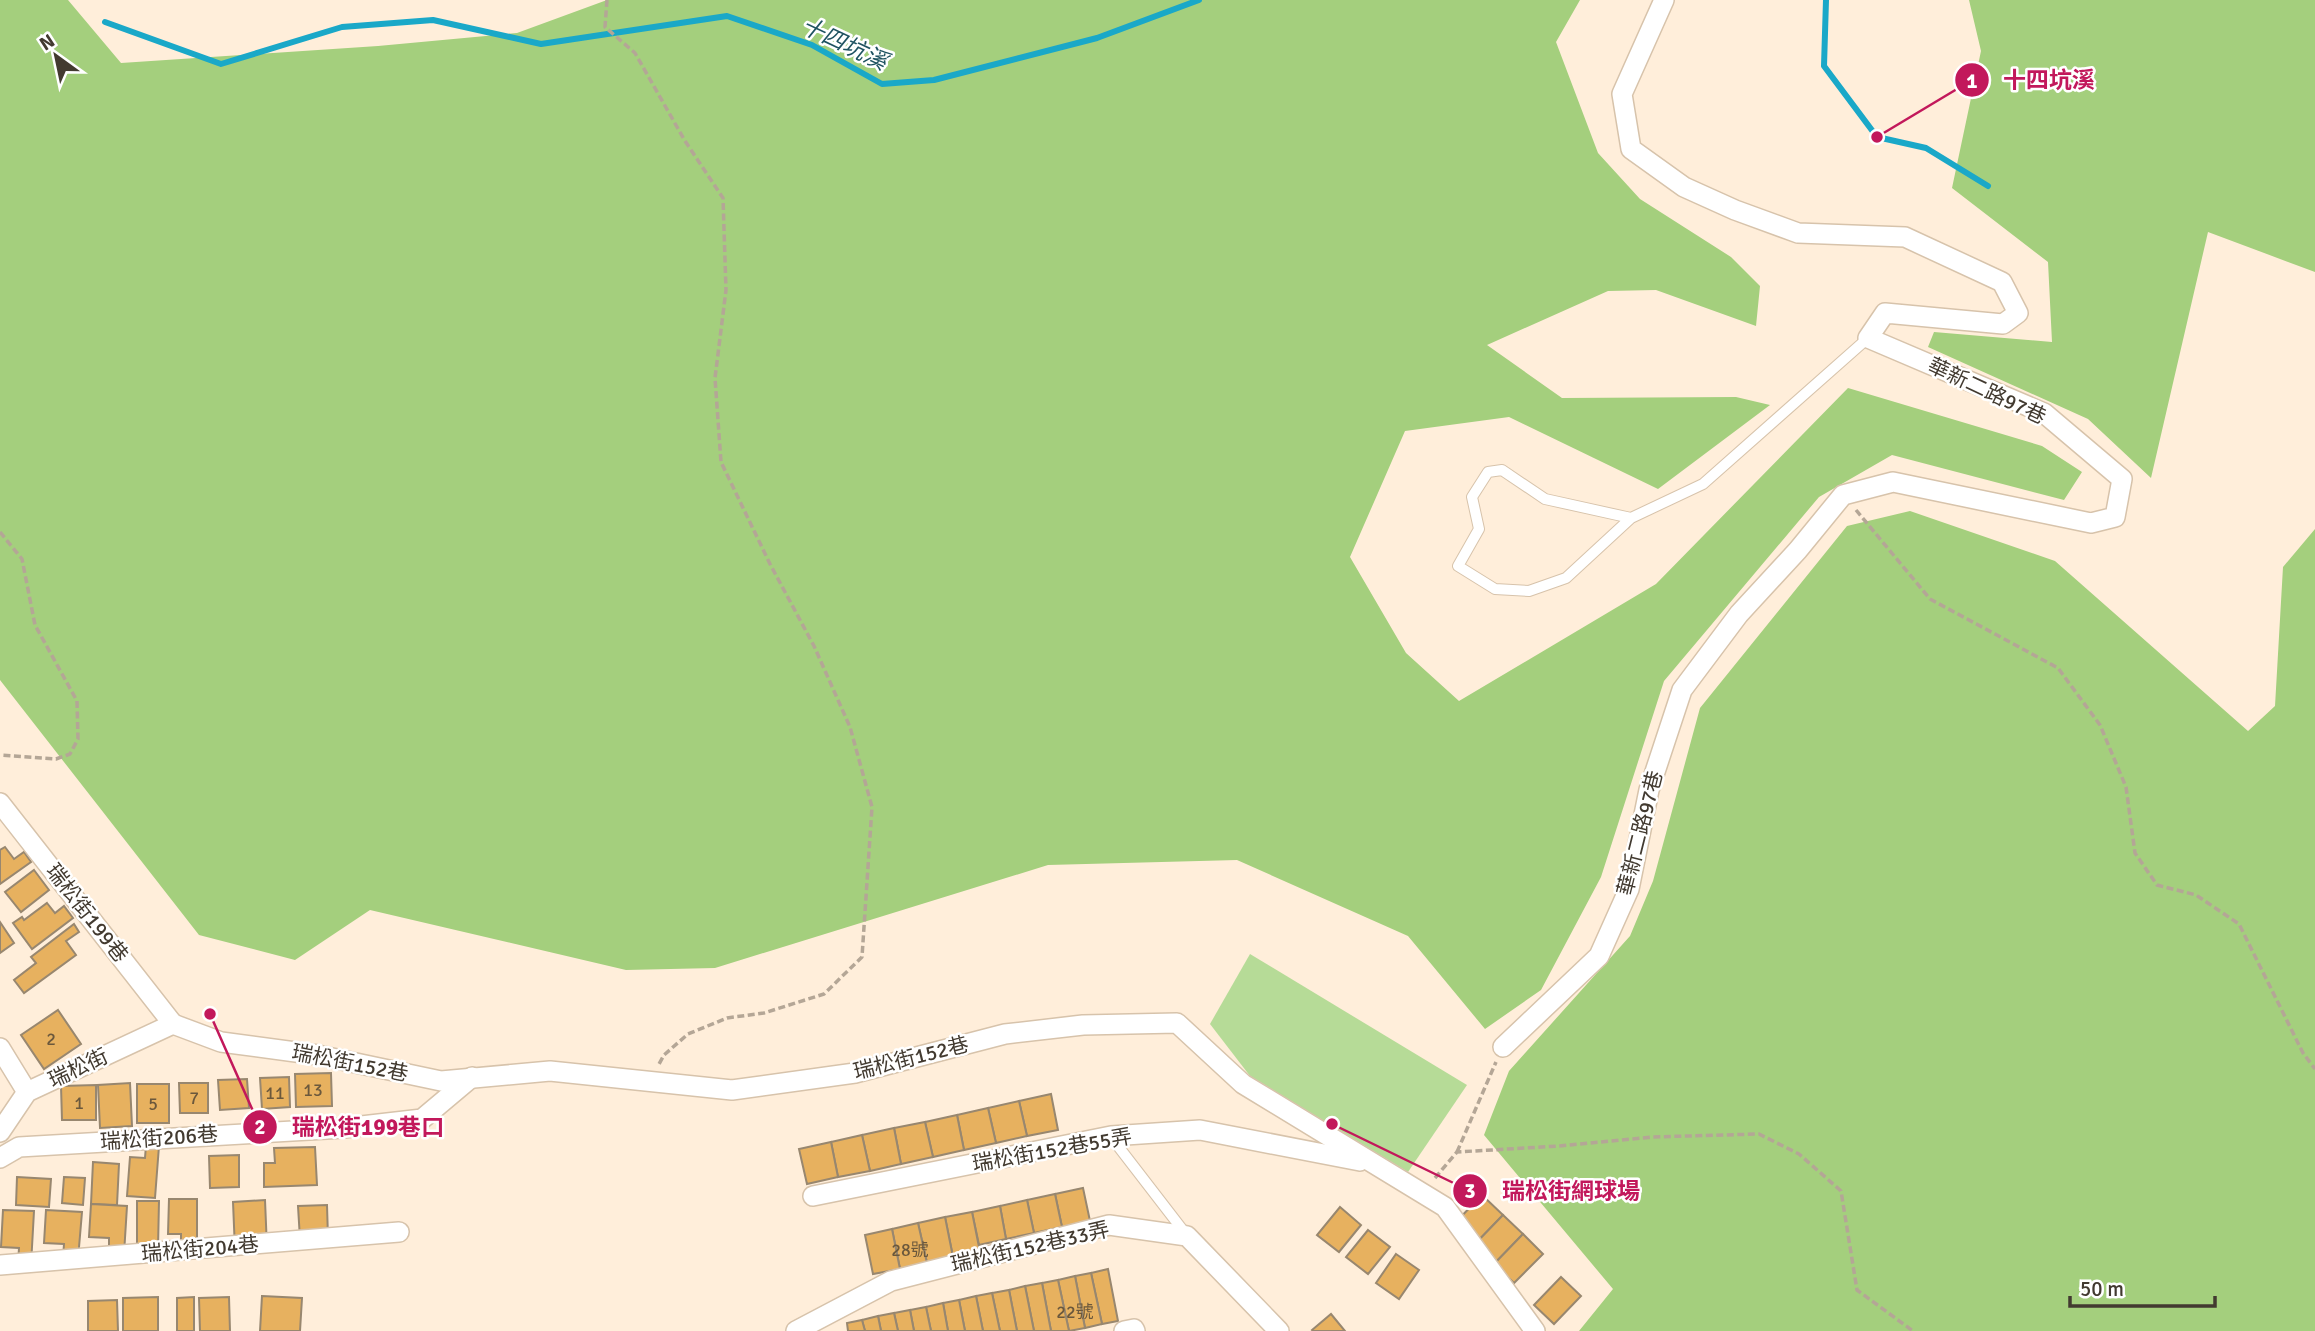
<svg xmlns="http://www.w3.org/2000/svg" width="2315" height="1331" viewBox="0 0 2315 1331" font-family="Signika,'Noto Sans TC',sans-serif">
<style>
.green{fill:#b6db97}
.forest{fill:#a4cf7d}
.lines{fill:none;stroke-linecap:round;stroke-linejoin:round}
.stream{stroke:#1aa8c8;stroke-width:6}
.building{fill:#e7b15f;stroke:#98876f;stroke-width:2}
.lane-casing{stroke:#d7c3ab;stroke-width:12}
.street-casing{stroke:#d7c3ab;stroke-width:22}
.path{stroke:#b4a696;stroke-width:3.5;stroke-dasharray:7 3.5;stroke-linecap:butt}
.lane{stroke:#fff;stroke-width:10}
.street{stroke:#fff;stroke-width:19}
.labels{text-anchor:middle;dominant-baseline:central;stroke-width:5;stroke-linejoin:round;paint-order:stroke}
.number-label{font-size:18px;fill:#6b583c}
.street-label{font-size:21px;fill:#423a30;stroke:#fff}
.water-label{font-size:23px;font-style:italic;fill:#1f5361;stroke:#fff}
.leader{fill:none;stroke:#c2185b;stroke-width:2.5}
.callout-dot{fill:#c2185b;stroke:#fff;stroke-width:2.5}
.mark-label{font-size:21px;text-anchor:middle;font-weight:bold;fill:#fff}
.callout-label{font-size:23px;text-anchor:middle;font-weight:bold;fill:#c2185b;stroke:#fff;stroke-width:5;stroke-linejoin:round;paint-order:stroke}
</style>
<rect width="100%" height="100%" fill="#ffeeda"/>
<polygon class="green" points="1250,954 1467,1085 1408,1172 1250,1076 1210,1024"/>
<g class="forest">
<polygon points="0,0 68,0 121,63 378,46 517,33 607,0 1580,0 1556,42 1598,153 1640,199 1731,257 1760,286 1756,326 1656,290 1608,291 1487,345 1562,398 1736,397 1770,405 1658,489 1509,417 1405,431 1350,557 1406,653 1459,701 1656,584 1848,388 2042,446 2082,472 2064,500 1892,455 1819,497 1664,681 1601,877 1541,990 1485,1029 1408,936 1237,860 1048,865 715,968 626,970 370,910 295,960 199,935 0,680"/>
<polygon points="1969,0 2315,0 2315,272 2208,232 2151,478 2088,419 1928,347 1934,332 2052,342 2048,262 1952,188 1981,51"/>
<polygon points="1910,511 2055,561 2248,731 2275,706 2283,567 2315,529 2315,1331 1579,1331 1613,1289 1484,1135 1509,1071 1630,936 1653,881 1700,708 1847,526"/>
</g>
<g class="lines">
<g class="stream">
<polyline points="1826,0 1824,66 1877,137 1926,148 1988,186"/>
<polyline points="105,22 221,64 342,27 433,20 541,44 727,16 812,45 882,84 934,80 1097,38 1199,0"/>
</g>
</g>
<g class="building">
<polygon points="5,847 14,859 24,852 31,862 0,884 0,850"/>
<polygon points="34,870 49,890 21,912 5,892"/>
<polygon points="47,903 55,913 64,906 73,918 32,949 13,923 22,917 24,920"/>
<polygon points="0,922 14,943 0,953"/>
<polygon points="74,924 79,932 66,941 76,955 24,993 14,980 36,963 31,957"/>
<polygon points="58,1010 81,1044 44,1069 21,1035"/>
<polygon points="331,1073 332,1106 296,1107 295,1074"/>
<polygon points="289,1077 290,1107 262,1109 260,1078"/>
<polygon points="247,1079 249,1108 220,1110 218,1080"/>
<polygon points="130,1083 132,1126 100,1128 98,1085"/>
<polygon points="179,1083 208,1083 208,1113 180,1113"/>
<rect x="137" y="1084" width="32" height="39"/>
<polygon points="96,1085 96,1120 62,1120 61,1086"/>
<polygon points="1051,1094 1058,1130 1027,1136 1019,1101"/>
<polygon points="1019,1101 1027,1136 996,1143 988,1108"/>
<polygon points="988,1108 996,1143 964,1150 957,1115"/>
<polygon points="957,1115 964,1150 933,1157 925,1122"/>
<polygon points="925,1122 933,1157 901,1164 894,1128"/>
<polygon points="894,1128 901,1164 870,1171 862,1135"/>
<polygon points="862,1135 870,1171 838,1177 831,1142"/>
<polygon points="831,1142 838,1177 807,1184 799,1149"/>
<polygon points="146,1145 159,1146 155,1198 127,1196 130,1157 145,1158"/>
<polygon points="315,1147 317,1185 264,1187 264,1163 275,1163 274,1148"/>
<polygon points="239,1155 239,1187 210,1188 209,1156"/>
<polygon points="93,1162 119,1164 117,1205 91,1204"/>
<polygon points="17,1177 51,1179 49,1207 16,1205"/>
<polygon points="64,1177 85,1178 83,1205 62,1203"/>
<polygon points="1083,1188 1090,1221 1062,1227 1055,1194"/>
<polygon points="1055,1194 1062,1227 1034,1233 1027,1200"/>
<polygon points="1482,1195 1503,1215 1474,1245 1453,1225"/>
<polygon points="169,1199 197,1199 197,1249 181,1249 181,1234 168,1234"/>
<polygon points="265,1200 267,1248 235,1250 233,1202"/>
<polygon points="1027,1200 1034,1233 1006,1239 1000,1206"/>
<polygon points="137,1201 159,1201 158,1248 137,1248"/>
<polygon points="91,1204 127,1206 124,1254 109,1253 109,1238 89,1237"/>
<polygon points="327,1205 328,1238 300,1239 298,1206"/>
<polygon points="1000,1206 1006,1239 979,1245 972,1212"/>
<polygon points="1340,1207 1361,1225 1339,1252 1317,1235"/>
<polygon points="3,1210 34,1211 31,1265 18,1264 19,1248 1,1247"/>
<polygon points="46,1210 82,1212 78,1259 63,1258 64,1244 44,1243"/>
<polygon points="972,1212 980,1252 953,1257 945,1217"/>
<polygon points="1503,1215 1523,1234 1494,1264 1474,1245"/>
<polygon points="945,1217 953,1257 927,1263 918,1223"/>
<polygon points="918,1223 927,1263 900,1269 892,1229"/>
<polygon points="892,1229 900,1269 873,1274 865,1235"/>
<polygon points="1368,1230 1390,1247 1368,1274 1346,1257"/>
<polygon points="1523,1234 1543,1254 1514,1283 1494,1264"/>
<polygon points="1396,1254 1419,1270 1399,1299 1376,1283"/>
<polygon points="1108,1269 1118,1321 1102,1324 1091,1273"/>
<polygon points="1091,1273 1102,1324 1085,1328 1075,1276"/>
<polygon points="1075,1276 1085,1328 1069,1331 1058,1280"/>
<polygon points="1561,1277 1581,1296 1554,1324 1534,1305"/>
<polygon points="1058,1280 1069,1331 1051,1331 1042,1283"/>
<polygon points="1042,1283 1051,1331 1034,1331 1025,1286"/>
<polygon points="1025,1286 1034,1331 1017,1331 1009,1290"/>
<polygon points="1009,1290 1017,1331 1000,1331 992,1293"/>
<polygon points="992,1293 1000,1331 983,1331 976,1296"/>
<polygon points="262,1296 302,1298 300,1331 260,1331"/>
<polygon points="976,1296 983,1331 965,1331 959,1300"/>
<polygon points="158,1297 158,1331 123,1331 123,1298"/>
<polygon points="194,1297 194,1331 177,1331 177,1298"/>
<polygon points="229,1297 230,1331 200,1331 199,1298"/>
<polygon points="117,1300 118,1331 88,1331 88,1301"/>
<polygon points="959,1300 965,1331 948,1331 943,1303"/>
<polygon points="943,1303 948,1331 931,1331 926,1307"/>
<polygon points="926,1307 931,1331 914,1331 910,1310"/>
<polygon points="910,1310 914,1331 898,1331 894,1313"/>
<polygon points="894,1313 898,1331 881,1331 878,1316"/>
<polygon points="1331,1314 1345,1331 1313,1331 1312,1330"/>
<polygon points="878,1316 881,1331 865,1331 862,1320"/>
<polygon points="862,1320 865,1331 848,1331 847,1323"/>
</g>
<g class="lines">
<defs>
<g id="lane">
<polyline points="1631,518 1545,499 1502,470 1488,472 1472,497 1479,529 1458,566 1495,589 1529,591 1566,578 1631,518 1703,484 1868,338"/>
<polyline points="1111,1137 1185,1233"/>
</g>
<g id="street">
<polyline points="0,803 173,1024"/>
<polyline points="173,1024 221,1042 318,1055 441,1081 550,1071 732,1090 855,1073 1005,1034 1083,1025 1177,1023 1243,1084 1445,1207 1535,1331"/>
<polyline points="1503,1047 1599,956 1629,889 1649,790 1682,690 1739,614 1798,550 1843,495 1893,482 2091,523 2115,517 2122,479 2044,413 1868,338 1885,313 2003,324 2018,313 2002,282 1905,237 1798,233 1735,210 1684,187 1631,149 1622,94 1664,0"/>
<polyline points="0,1048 27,1092"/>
<polyline points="0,1132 27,1092 173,1024"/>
<polyline points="0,1158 19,1147 344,1128 422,1119 472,1077"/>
<polyline points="813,1196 1111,1136 1200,1130 1360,1161"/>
<polyline points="0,1265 399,1232"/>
<polyline points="796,1331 891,1281 1109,1225 1187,1236 1279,1331"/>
<polyline points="1124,1331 1134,1329 1135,1331"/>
</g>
</defs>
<use href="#lane" class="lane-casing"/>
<use href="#street" class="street-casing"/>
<g class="path">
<polyline points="607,0 605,27 635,53 685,141 723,198 726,290 715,378 721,462 770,564 814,646 850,727 872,807 862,957 824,994 764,1013 727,1018 688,1034 664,1055 659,1064"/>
<polyline points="1856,510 1930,599 2058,668 2100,725 2126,787 2135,853 2157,885 2196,895 2239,924 2303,1053 2315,1069"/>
<polyline points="0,532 22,559 35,625 77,701 78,739 70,754 56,759 0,755"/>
<polyline points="1457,1152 1496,1062"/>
<polyline points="1435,1178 1457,1152 1559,1146 1652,1137 1759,1134 1799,1154 1841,1191 1857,1290 1913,1331"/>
</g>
<use href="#lane" class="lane"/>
<use href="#street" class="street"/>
</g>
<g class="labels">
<g class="number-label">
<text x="51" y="1039">2</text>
<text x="313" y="1090">13</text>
<text x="275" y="1093">11</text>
<text x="194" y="1098">7</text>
<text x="79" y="1103">1</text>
<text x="153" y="1104">5</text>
<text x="910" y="1250">28號</text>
<text x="1075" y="1312">22號</text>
</g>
<g class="street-label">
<text transform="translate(1987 391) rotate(25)">華新二路97巷</text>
<text transform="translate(1640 833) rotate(-76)">華新二路97巷</text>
<text transform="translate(87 913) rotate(52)">瑞松街199巷</text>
<text transform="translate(911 1058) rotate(-14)">瑞松街152巷</text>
<text transform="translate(350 1063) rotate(11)">瑞松街152巷</text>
<text transform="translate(78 1068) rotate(-25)">瑞松街</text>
<text transform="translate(159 1138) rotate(-4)">瑞松街206巷</text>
<text transform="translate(1052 1150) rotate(-10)">瑞松街152巷55弄</text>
<text transform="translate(1030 1247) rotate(-13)">瑞松街152巷33弄</text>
<text transform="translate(200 1249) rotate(-5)">瑞松街204巷</text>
</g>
<g class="water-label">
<text transform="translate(844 44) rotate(25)">十四坑溪</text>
</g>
</g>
<path class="leader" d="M1877 137L1972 80M210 1014L260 1127M1332 1124L1470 1191"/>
<g class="callout-dot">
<circle cx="1877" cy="137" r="7"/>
<circle cx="210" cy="1014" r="7"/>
<circle cx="1332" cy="1124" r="7"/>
<circle cx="1972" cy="80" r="18"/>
<circle cx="260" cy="1127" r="18"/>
<circle cx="1470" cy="1191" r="18"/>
</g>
<g class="mark-label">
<text x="1972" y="88">1</text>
<text x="260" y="1134">2</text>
<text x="1470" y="1198">3</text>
</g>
<g class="callout-label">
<text x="2049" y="88">十四坑溪</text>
<text x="368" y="1135">瑞松街199巷口</text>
<text x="1571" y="1199">瑞松街網球場</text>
</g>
<g transform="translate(56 56) rotate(327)" stroke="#ffffff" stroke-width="5" paint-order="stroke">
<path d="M0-5L12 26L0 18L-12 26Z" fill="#423a30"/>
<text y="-10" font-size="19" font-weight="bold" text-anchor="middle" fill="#423a30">N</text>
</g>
<path d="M2070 1296v10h145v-10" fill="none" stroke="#423a30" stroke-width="3.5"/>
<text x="2080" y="1296" font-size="21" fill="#423a30" stroke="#ffffff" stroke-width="5" paint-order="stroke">50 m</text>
</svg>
